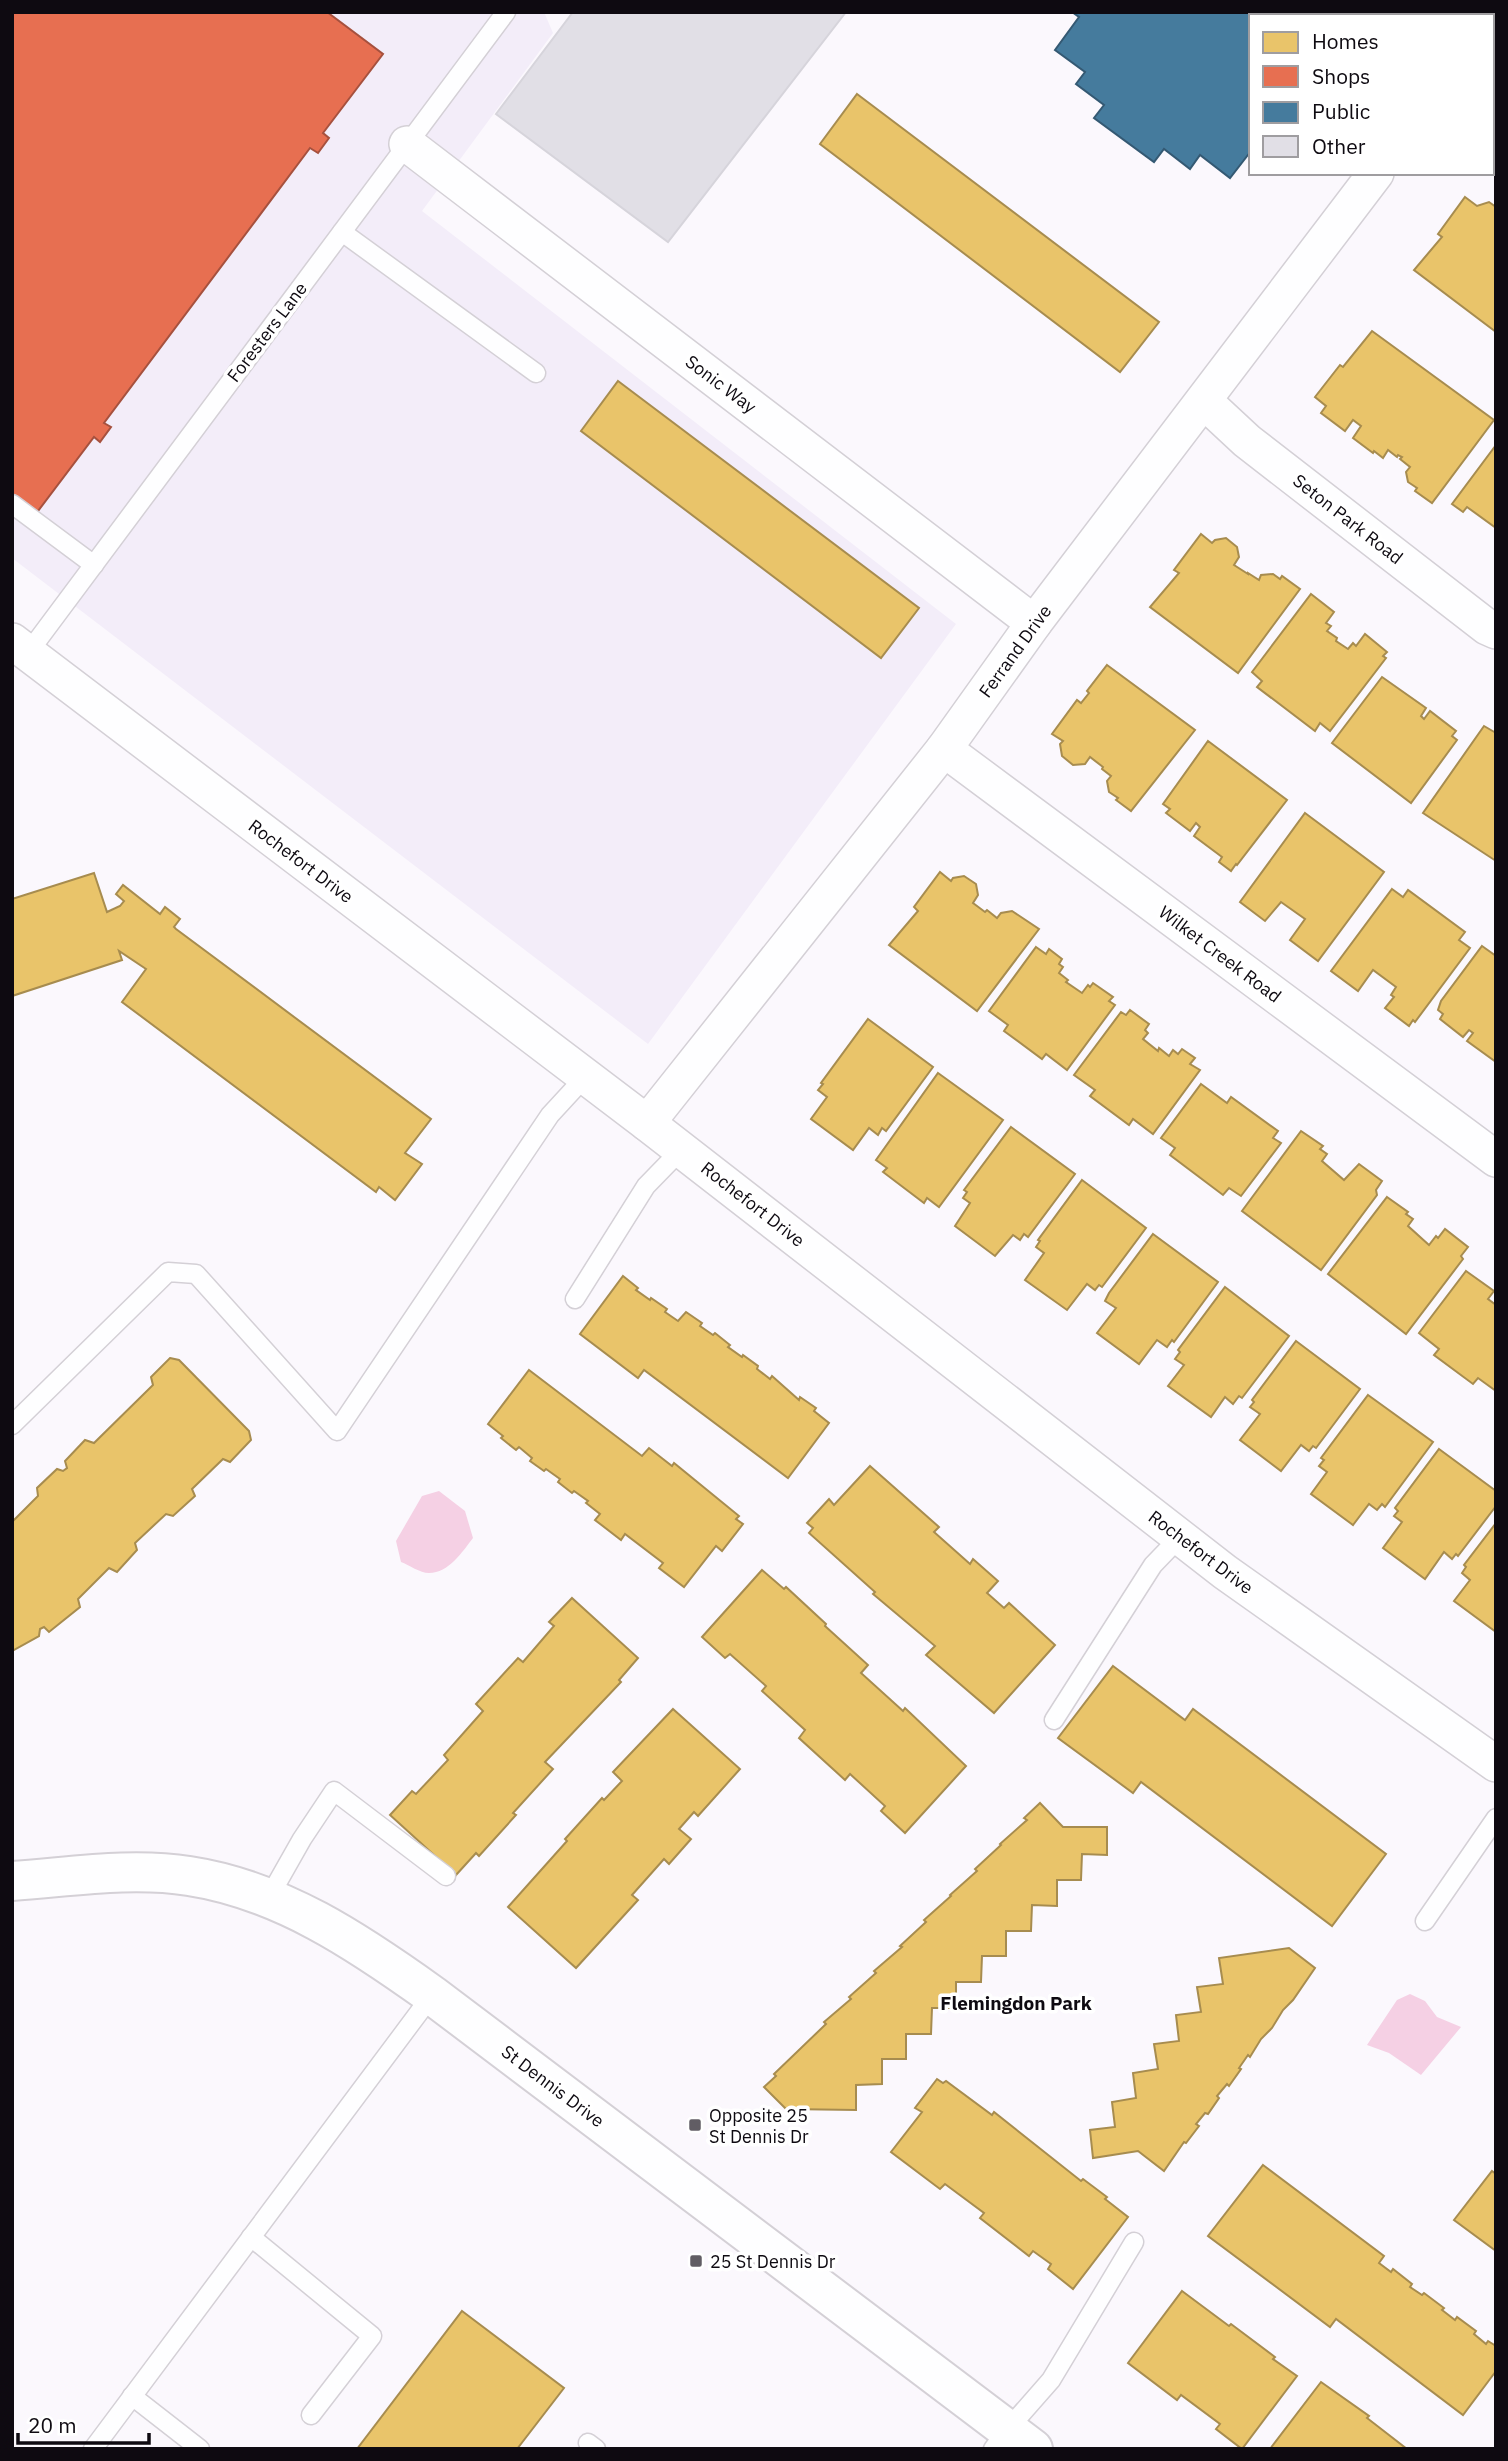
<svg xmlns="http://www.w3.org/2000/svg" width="1508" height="2461" viewBox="0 0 1508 2461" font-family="'IBM Plex Sans',sans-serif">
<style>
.built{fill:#f3edf9}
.green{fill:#f5d0e4}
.homes{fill:#e9c46a;stroke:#a78c4f;stroke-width:2}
.shops{fill:#e76f51;stroke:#a6513e;stroke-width:2}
.public{fill:#457b9d;stroke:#345973;stroke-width:2}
.building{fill:#e1dfe6;stroke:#d6d4db;stroke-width:2}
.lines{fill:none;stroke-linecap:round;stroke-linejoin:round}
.service-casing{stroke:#d4d0d6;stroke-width:21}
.minor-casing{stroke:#d4d0d6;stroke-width:38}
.tertiary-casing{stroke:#d4d0d6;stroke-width:42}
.service{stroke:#fefeff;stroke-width:18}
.minor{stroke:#fefeff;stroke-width:35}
.tertiary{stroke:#fefeff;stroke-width:38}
.poi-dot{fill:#615d64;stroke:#fff;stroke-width:2.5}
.labels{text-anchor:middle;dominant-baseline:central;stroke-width:7;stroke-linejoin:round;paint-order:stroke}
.street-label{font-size:18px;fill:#0e0a11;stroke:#fff}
.poi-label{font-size:18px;fill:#0e0a11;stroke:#fff;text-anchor:start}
.neighbourhood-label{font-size:19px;font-weight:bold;fill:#0e0a11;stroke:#fff}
</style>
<rect width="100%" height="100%" fill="#fbf8fd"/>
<polygon class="built" points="12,12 544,12 553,33 422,211 956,624 648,1044 12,558"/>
<g class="green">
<path d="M439 1491 465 1511 473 1538C462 1552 449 1573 429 1573 420 1573 409 1565 401 1562L396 1541 422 1496Z"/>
<polygon points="1410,1994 1425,2001 1437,2017 1461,2027 1421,2075 1389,2053 1367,2045 1397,2000"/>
</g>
<g class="homes">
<polygon points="857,94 1159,322 1120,372 820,144"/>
<polygon points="1465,197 1477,206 1489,202 1496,207 1496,332 1414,270 1442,237 1438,234"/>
<polygon points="1372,331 1494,420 1432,503 1415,491 1417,488 1408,482 1406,472 1410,467 1400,459 1402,457 1398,455 1397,457 1388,450 1383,458 1374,451 1373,453 1353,438 1361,426 1353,420 1345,431 1321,413 1326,406 1315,397 1340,365 1343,367"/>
<polygon points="618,381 919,608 881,658 581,431"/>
<polygon points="1496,445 1496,528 1467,507 1463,512 1452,504"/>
<polygon points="1201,534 1212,543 1215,540 1226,538 1237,547 1239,557 1234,565 1248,574 1248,573 1259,580 1261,575 1273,574 1280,579 1282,576 1300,589 1238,673 1150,607 1179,573 1174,570"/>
<polygon points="1311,594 1334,612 1326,623 1331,626 1327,631 1337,638 1336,641 1348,649 1353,643 1356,646 1365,634 1387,652 1383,656 1386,658 1330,731 1320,723 1315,731 1257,687 1262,681 1252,672"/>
<polygon points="1107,665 1195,730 1131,811 1116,800 1118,798 1109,792 1107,781 1111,776 1102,769 1103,767 1090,757 1085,764 1073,765 1062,756 1060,744 1063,741 1052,734 1077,700 1081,703 1089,693 1087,691"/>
<polygon points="1382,677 1426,708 1421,716 1424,719 1430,711 1456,731 1452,736 1457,740 1411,803 1332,743"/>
<polygon points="1484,726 1496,733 1496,861 1423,813"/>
<polygon points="1208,741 1287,800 1237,865 1236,864 1231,871 1219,862 1222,857 1194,836 1200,827 1196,823 1190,831 1166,813 1170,809 1163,804"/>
<polygon points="1305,813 1384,872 1318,961 1290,940 1305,919 1281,902 1265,921 1240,902"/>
<polygon points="940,872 951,881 953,878 964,876 976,884 978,895 973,903 985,912 987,910 997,918 1001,913 1012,911 1039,929 977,1011 889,945 918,911 914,907"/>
<polygon points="94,873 107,912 120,906 124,901 116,894 123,885 160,914 165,907 180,919 174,927 176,929 431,1119 405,1153 422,1164 395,1200 379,1187 376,1192 122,1002 146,969 119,951 122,960 12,996 12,899"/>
<polygon points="1392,889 1403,897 1408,890 1465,932 1459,940 1470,948 1415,1022 1413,1020 1409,1026 1385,1008 1394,997 1391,995 1396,987 1373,970 1358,991 1331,971"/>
<polygon points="1482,946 1496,956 1496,1062 1467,1041 1473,1033 1469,1030 1463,1037 1440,1019 1443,1014 1438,1010 1441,1001"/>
<polygon points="1036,947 1046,954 1049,949 1062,959 1059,964 1063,967 1059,973 1068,980 1066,982 1082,993 1088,985 1090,987 1093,983 1113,997 1109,1001 1115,1005 1067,1070 1046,1054 1042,1059 1004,1031 1008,1025 989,1011"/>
<polygon points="1130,1010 1149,1024 1145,1030 1148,1033 1143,1039 1158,1051 1159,1048 1169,1056 1173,1050 1178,1054 1182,1049 1195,1058 1190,1064 1200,1070 1153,1134 1133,1119 1129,1125 1090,1096 1095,1090 1074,1075 1121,1012 1126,1015"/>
<polygon points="868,1019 933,1067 886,1131 882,1128 878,1135 869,1128 853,1150 811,1119 827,1097 818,1090 823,1084 821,1083"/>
<polygon points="938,1073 1003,1120 939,1207 927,1198 924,1203 883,1172 887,1168 876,1160"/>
<polygon points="1201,1084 1227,1103 1231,1097 1278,1131 1273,1138 1281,1143 1241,1196 1229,1188 1223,1195 1170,1155 1175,1148 1161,1138"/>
<polygon points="1011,1127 1075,1174 1028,1237 1024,1234 1020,1240 1013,1235 995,1256 955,1226 970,1203 963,1198 967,1192 964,1190"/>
<polygon points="1301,1131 1323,1146 1320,1149 1327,1154 1322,1161 1344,1180 1359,1164 1382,1181 1376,1190 1377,1195 1321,1270 1242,1211"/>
<polygon points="1082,1180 1146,1228 1102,1287 1099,1285 1095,1290 1087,1284 1067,1310 1025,1280 1044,1253 1036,1247 1040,1241 1038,1240"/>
<polygon points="1387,1197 1408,1212 1406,1214 1413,1219 1408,1226 1429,1245 1436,1236 1438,1238 1445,1229 1468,1247 1461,1256 1463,1259 1406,1334 1328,1274"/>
<polygon points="1153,1234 1218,1282 1174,1342 1172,1340 1167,1347 1157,1340 1139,1364 1097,1333 1116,1308 1105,1301 1109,1293"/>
<polygon points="1466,1271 1494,1291 1488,1299 1496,1305 1496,1391 1478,1378 1473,1384 1434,1355 1439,1349 1419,1333"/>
<polygon points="623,1276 638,1288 636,1290 650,1300 651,1298 667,1309 665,1312 678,1321 686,1312 702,1323 700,1326 713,1335 715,1333 730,1345 728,1347 742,1357 743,1355 758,1366 757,1369 770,1379 772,1376 799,1400 800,1397 816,1408 814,1411 829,1423 788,1478 644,1370 638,1378 580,1334"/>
<polygon points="1225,1287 1289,1336 1242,1398 1239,1396 1233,1404 1225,1397 1211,1417 1168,1386 1184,1365 1175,1359 1180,1352 1178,1350"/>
<polygon points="1296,1341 1360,1389 1316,1448 1313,1446 1309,1451 1301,1445 1281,1471 1240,1440 1260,1414 1250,1407 1254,1402 1252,1400"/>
<polygon points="170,1358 179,1360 249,1431 251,1440 230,1462 223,1459 192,1489 195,1496 173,1516 166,1514 135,1543 137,1550 117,1572 109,1568 78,1599 80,1607 49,1632 44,1627 40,1629 39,1636 12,1651 12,1522 38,1496 37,1488 57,1469 63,1471 67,1468 65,1461 85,1440 94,1443 153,1385 151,1377"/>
<polygon points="529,1370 642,1456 649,1448 672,1466 674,1463 739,1516 736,1519 743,1524 722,1551 716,1546 684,1587 659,1568 663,1563 625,1534 621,1540 595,1520 600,1514 586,1503 588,1501 574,1491 572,1493 558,1482 560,1479 546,1469 544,1471 530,1461 532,1458 519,1447 516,1450 501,1438 503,1436 488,1424"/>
<polygon points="1368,1395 1433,1442 1385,1507 1382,1504 1377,1510 1369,1504 1353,1525 1311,1494 1327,1472 1319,1466 1324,1460 1321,1458"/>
<polygon points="1439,1449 1496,1491 1496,1506 1458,1556 1456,1554 1452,1559 1444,1552 1425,1579 1383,1548 1402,1522 1394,1516 1398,1511 1395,1508"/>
<polygon points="870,1466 939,1527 934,1532 970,1564 973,1559 998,1581 987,1593 1004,1608 1009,1603 1055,1645 994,1713 926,1655 935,1646 873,1594 875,1592 809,1533 813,1528 807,1523 829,1499 834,1505"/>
<polygon points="1496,1523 1496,1632 1454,1601 1470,1580 1462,1573 1466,1567 1464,1565"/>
<polygon points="762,1570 784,1589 786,1587 826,1624 825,1626 868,1665 861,1673 903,1711 905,1708 966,1766 905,1833 881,1811 885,1806 850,1774 845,1780 799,1738 805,1730 762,1691 766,1686 730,1654 725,1658 702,1637"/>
<polygon points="572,1598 638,1658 619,1680 621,1682 545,1762 553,1769 513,1813 516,1815 479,1856 476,1853 456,1875 390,1815 412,1791 416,1794 448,1760 444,1755 483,1711 476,1704 518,1658 523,1662 554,1626 549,1622"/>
<polygon points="1113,1666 1185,1720 1193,1709 1386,1854 1332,1926 1141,1782 1133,1793 1058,1738"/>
<polygon points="673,1709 740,1769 698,1816 694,1812 679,1829 691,1839 669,1864 664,1859 632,1895 638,1900 576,1968 508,1907 567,1841 565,1839 602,1798 604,1800 622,1781 613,1772"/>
<polygon points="1040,1803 1063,1827 1107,1827 1107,1855 1082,1854 1081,1880 1057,1880 1057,1906 1032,1905 1031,1931 1006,1931 1006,1956 982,1956 981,1982 956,1982 956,2008 932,2008 931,2034 906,2034 906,2059 882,2059 882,2084 856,2085 856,2110 786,2109 764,2087 776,2076 774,2074 826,2024 824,2022 851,1999 849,1997 876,1973 874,1971 902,1947 900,1946 926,1922 924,1920 951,1896 950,1895 977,1871 975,1869 1001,1845 1000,1844 1027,1820 1024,1818"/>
<polygon points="1289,1948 1315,1968 1293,2000 1283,2010 1272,2028 1261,2039 1250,2057 1248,2055 1239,2068 1241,2069 1229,2086 1227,2084 1217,2096 1219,2098 1208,2114 1205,2113 1196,2124 1199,2126 1186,2143 1184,2142 1164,2171 1138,2151 1093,2158 1090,2130 1115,2127 1112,2102 1136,2098 1133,2073 1158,2069 1154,2044 1179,2041 1176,2015 1201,2012 1197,1987 1223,1984 1219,1958"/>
<polygon points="937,2079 943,2083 946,2081 992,2115 994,2112 1081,2181 1083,2179 1107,2197 1105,2199 1128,2217 1073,2289 1048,2269 1051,2264 1033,2251 1029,2256 980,2218 984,2213 945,2184 940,2189 891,2152 922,2112 915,2108"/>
<polygon points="1263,2165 1384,2256 1379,2263 1391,2272 1393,2269 1412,2284 1410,2287 1422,2295 1424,2293 1444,2308 1442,2310 1455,2320 1457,2317 1476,2331 1474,2334 1486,2344 1488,2341 1496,2346 1496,2371 1463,2415 1336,2319 1330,2327 1208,2236"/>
<polygon points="1492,2171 1496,2174 1496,2251 1454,2220"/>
<polygon points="1182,2291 1229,2326 1231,2324 1275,2357 1273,2359 1297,2376 1242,2449 1216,2429 1220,2424 1181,2395 1177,2400 1128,2363"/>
<polygon points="462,2311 564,2388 517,2449 357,2449"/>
<polygon points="1321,2382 1369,2416 1367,2418 1407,2449 1270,2449"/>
</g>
<polygon class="shops" points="12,12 327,12 383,54 323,133 329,138 318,153 310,148 104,423 111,427 100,442 94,437 35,515 12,498"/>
<polygon class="public" points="1072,12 1377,12 1374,16 1251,16 1251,151 1230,178 1200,155 1190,169 1164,149 1154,162 1094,118 1104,105 1076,84 1085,72 1055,50 1079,17"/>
<polygon class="building" points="573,12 846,12 668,242 496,114"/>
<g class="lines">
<defs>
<g id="service">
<polyline points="342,232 536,373"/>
<polyline points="12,504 94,565"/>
<polyline points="28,653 506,12"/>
<polyline points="575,1299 646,1186 682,1149"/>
<polyline points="12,1425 168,1272 196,1274 337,1431 550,1115 585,1077"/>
<polyline points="1054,1720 1153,1565 1180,1537"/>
<polyline points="268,1899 302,1839 334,1791 446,1876"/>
<polyline points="1425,1921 1496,1818"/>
<polyline points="251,2237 372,2336 311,2415"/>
<polyline points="132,2396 200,2449"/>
<polyline points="588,2443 596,2449"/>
<polyline points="93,2449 432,1995"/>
<polyline points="993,2449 1007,2430 1051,2380 1134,2242"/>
</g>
<g id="minor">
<polyline points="1492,35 1496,32"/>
<polyline points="1492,91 1496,94"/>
<polyline points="407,144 1034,623"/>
<polyline points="1204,401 1247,441 1487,627 1496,631"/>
<polyline points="12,641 647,1123 1225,1572 1496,1764"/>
<polyline points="944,749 1496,1159"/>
<polyline points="647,1123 944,749 1034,623 1376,173"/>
</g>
<path id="tertiary" d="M12 1881C71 1877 130 1867 189 1876 281 1890 358 1942 432 1995L1033 2449"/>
</defs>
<use href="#service" class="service-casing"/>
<use href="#minor" class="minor-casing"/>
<use href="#tertiary" class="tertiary-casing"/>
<use href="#service" class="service"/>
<use href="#minor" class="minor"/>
<use href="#tertiary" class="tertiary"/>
</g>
<g class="poi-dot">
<rect x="688" y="2118" width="14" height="14" rx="3.5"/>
<rect x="689" y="2254" width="14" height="14" rx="3.5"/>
</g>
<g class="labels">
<g class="street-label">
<text transform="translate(267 332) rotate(-53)">Foresters Lane</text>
<text transform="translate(721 384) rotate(37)">Sonic Way</text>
<text transform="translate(1348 519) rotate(38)">Seton Park Road</text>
<text transform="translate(1015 651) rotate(-54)">Ferrand Drive</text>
<text transform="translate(301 861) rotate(37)">Rochefort Drive</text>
<text transform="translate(1220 954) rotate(37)">Wilket Creek Road</text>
<text transform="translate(753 1204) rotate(38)">Rochefort Drive</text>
<text transform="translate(1201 1552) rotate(37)">Rochefort Drive</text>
<text transform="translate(553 2086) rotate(37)">St Dennis Drive</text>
</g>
<g class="poi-label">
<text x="709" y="2115">Opposite 25<tspan x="709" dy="21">St Dennis Dr</tspan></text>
<text x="710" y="2261">25 St Dennis Dr</text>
</g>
<g class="neighbourhood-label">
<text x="1016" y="2003">Flemingdon Park</text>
</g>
</g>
<rect width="1508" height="2461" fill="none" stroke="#0e0a11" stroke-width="28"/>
<rect x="1249" y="14" width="245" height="161" fill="#ffffff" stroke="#9f9da0" stroke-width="2"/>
<rect x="1263" y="32" width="35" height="21" fill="#e9c46a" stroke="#9f9da0" stroke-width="2"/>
<text x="1312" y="49" font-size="21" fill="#0e0a11">Homes</text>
<rect x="1263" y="66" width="35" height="21" fill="#e76f51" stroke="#9f9da0" stroke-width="2"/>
<text x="1312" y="84" font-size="21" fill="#0e0a11">Shops</text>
<rect x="1263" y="102" width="35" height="21" fill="#457b9d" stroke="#9f9da0" stroke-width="2"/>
<text x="1312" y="119" font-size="21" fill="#0e0a11">Public</text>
<rect x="1263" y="136" width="35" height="21" fill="#e1dfe6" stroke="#9f9da0" stroke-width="2"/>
<text x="1312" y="154" font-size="21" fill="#0e0a11">Other</text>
<path d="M18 2433v10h131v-10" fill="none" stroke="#0e0a11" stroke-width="3.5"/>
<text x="28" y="2433" font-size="21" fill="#0e0a11" stroke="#ffffff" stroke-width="5" paint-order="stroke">20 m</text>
</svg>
